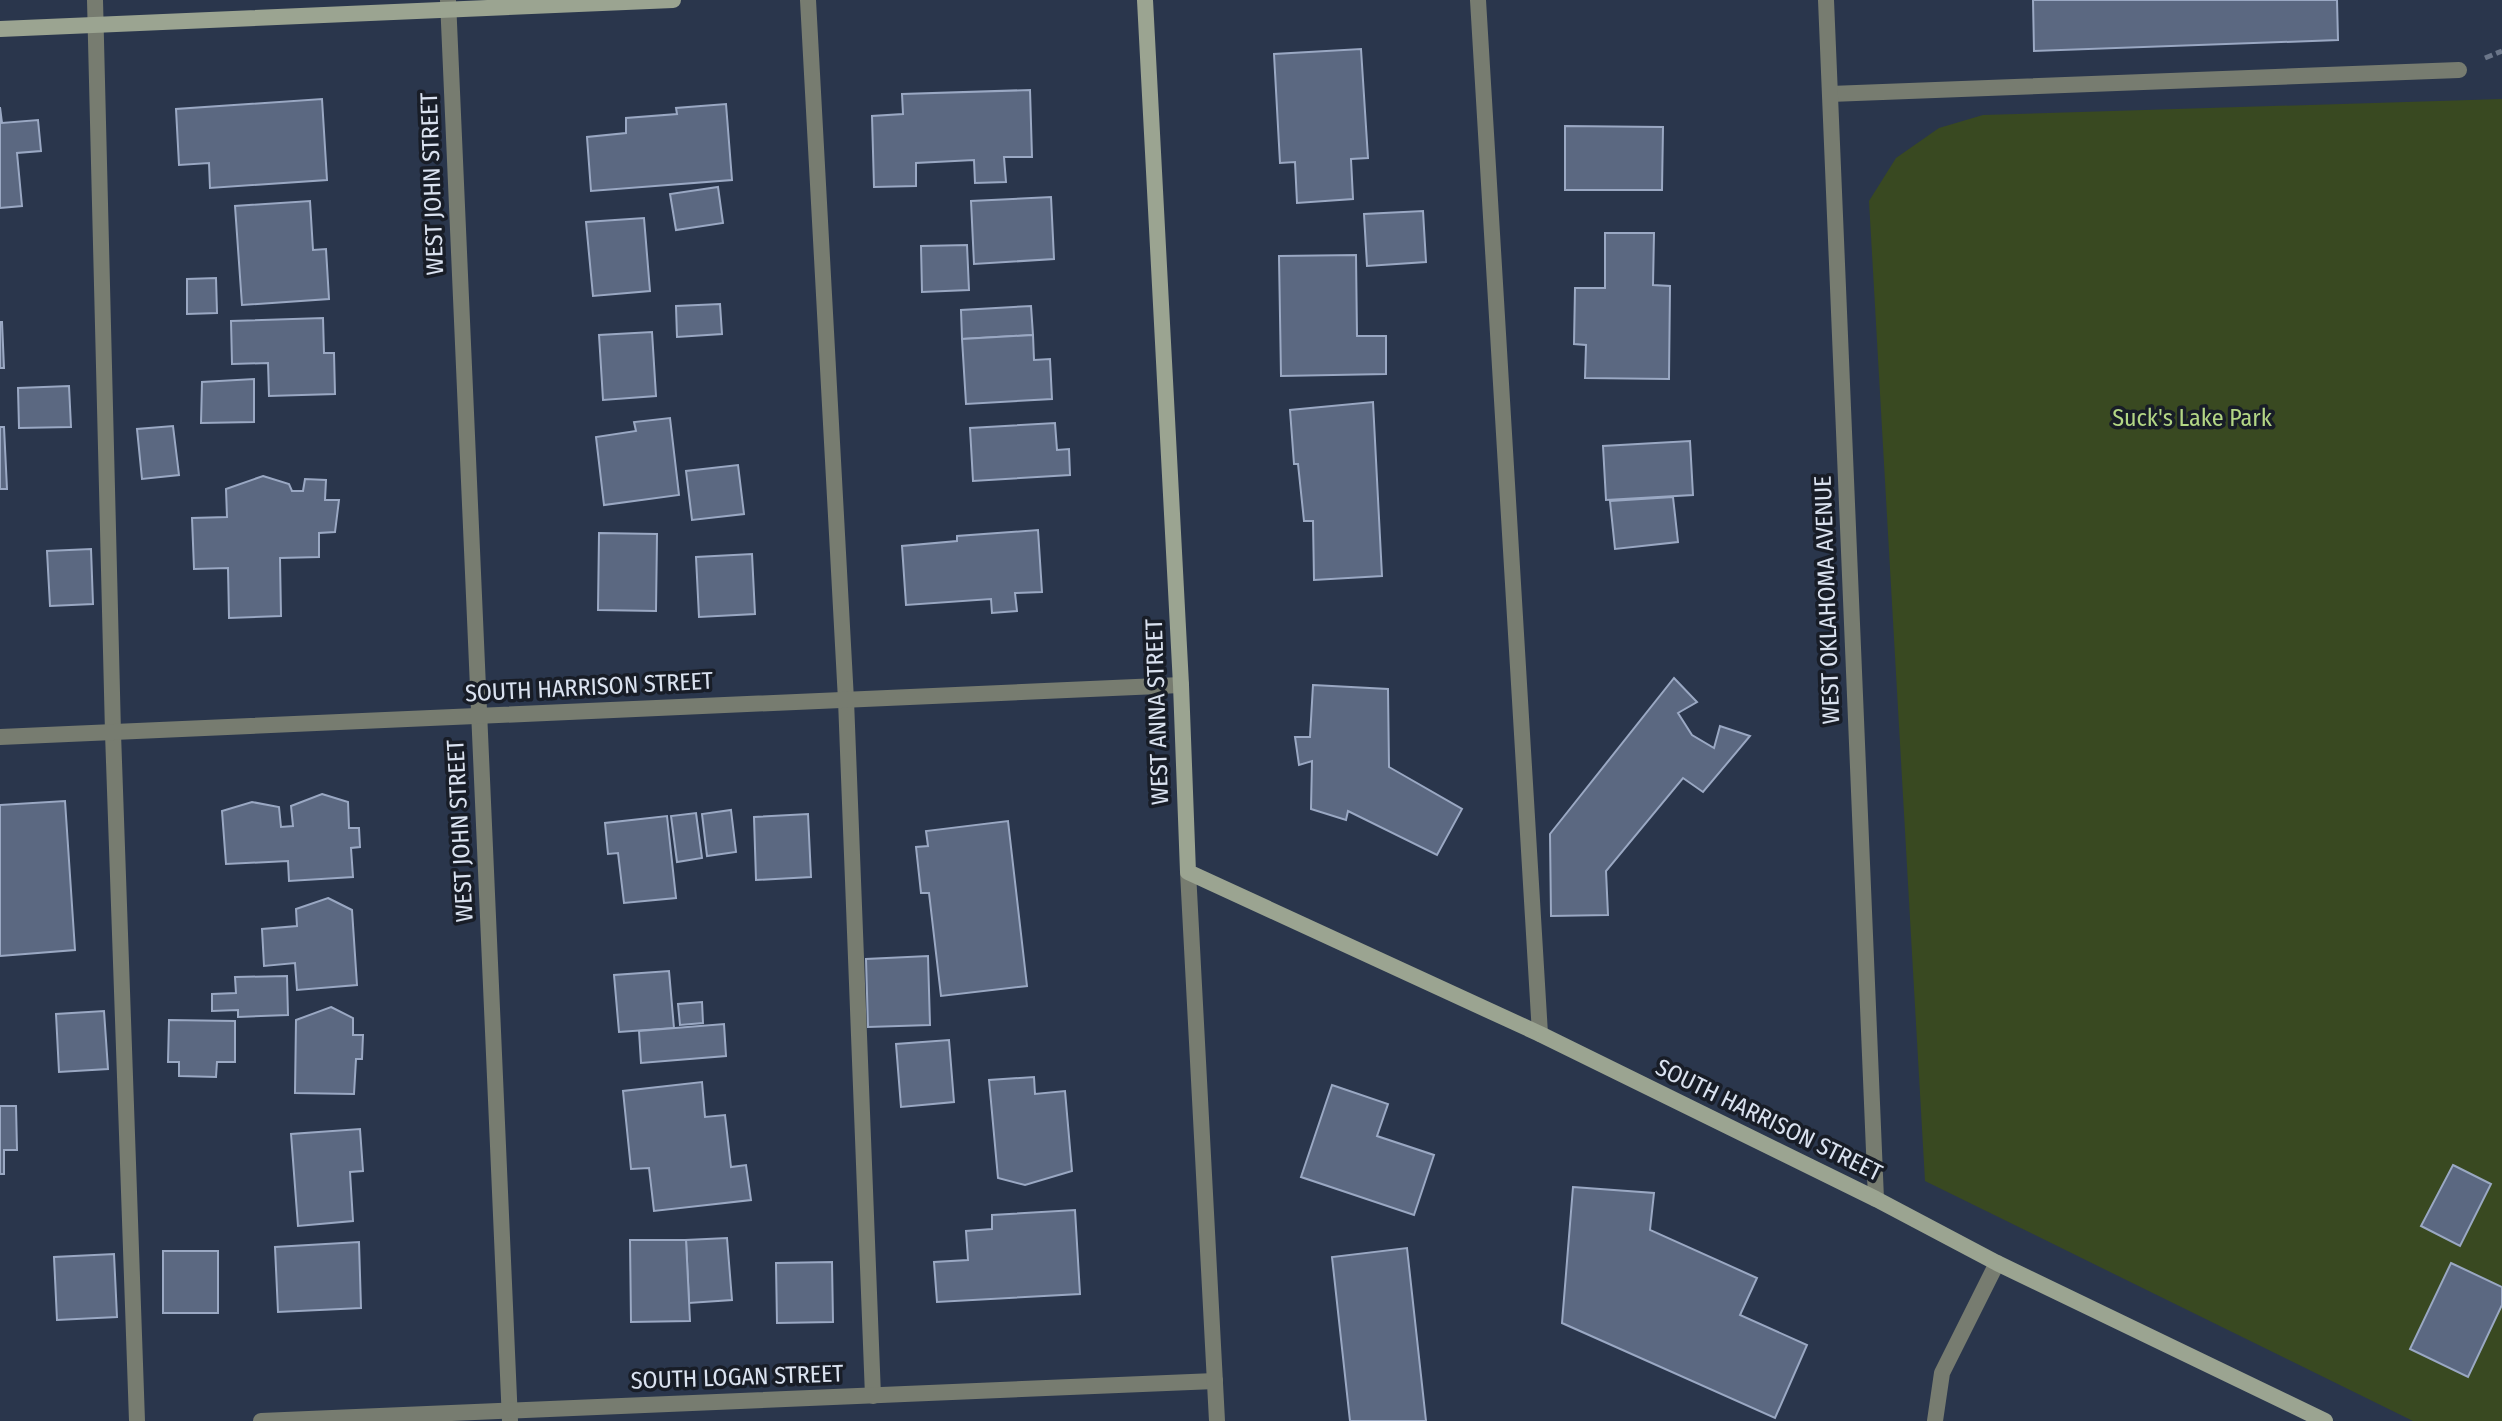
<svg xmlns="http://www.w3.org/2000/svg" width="2502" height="1421" viewBox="0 0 2502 1421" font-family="'Fira Sans Condensed',sans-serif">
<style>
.green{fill:#394921}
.building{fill:#5b6881;stroke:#9aa8c3;stroke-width:2}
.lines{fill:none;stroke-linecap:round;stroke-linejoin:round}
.path{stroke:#6b7689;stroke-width:5;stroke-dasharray:8 4;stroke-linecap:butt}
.service{stroke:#777c70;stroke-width:16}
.minor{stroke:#777c70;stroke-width:16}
.tertiary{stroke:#777c70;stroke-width:16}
.secondary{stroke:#9ba491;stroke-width:16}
.labels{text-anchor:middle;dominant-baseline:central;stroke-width:7;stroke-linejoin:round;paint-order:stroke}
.street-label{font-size:24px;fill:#dae2f0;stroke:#181d27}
.park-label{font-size:24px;fill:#b3d685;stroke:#181d27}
</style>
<rect width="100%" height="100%" fill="#2a364c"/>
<polygon class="green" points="2502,99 2502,1421 2413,1421 1925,1181 1869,201 1896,158 1939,128 1983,115"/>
<g class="building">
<polygon points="2033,0 2337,0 2338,40 2034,51"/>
<polygon points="1361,49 1368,158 1351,159 1353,199 1297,203 1295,162 1280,163 1274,54"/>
<polygon points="1030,90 1032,157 1004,157 1006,182 975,183 974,160 916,163 916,186 874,187 872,116 903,114 902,94"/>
<polygon points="322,99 327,180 210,188 209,163 179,165 176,109"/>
<polygon points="726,104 732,180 591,191 587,137 626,133 626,118 677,114 676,108"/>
<polygon points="0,107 2,123 38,120 41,151 17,153 22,206 0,208"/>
<polygon points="1565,126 1663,127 1662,190 1565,190"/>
<polygon points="718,187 723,223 676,230 670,194"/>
<polygon points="1051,197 1054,259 974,264 971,201"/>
<polygon points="310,201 313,250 326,249 329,299 242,305 235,206"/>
<polygon points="1423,211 1426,262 1367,266 1364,214"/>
<polygon points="644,218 650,291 593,296 586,222"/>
<polygon points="1605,233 1654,233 1653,285 1670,286 1669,379 1585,378 1586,345 1574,344 1575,288 1605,288"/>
<polygon points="967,245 969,290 922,292 921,246"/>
<polygon points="1356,255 1357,336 1386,336 1386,374 1281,376 1279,256"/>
<polygon points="216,278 217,313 187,314 187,279"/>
<polygon points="720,304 722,334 677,337 676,306"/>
<polygon points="1031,306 1033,335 962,339 961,310"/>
<polygon points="323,318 324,353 334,353 335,394 269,396 268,363 232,364 231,321"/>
<polygon points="0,322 2,322 4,368 0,368"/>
<polygon points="652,332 656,396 603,400 599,335"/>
<polygon points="1033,335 1034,360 1050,359 1052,399 966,404 962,339"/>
<polygon points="254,379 254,422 201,423 202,382"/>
<polygon points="69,386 71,427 19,428 18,388"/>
<polygon points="1373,402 1382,576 1314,580 1313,521 1304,521 1298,464 1294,464 1290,410"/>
<polygon points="670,418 679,495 604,505 596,437 636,431 634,422"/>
<polygon points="1055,423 1057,450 1069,449 1070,475 973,481 970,428"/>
<polygon points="173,426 179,475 142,479 137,429"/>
<polygon points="0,427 4,427 7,489 0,489"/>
<polygon points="1690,441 1693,495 1606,500 1603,446"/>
<polygon points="738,465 744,514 692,520 686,471"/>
<polygon points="263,476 289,484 292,491 303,491 305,479 326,480 325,500 339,500 335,532 319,533 319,557 280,558 281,616 229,618 228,568 194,569 192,518 227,517 226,489"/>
<polygon points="1673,497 1678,542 1615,549 1610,501"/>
<polygon points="1038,530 1042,592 1015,593 1017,611 992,613 991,599 906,605 902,546 957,541 957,536"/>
<polygon points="599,533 657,534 656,611 598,610"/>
<polygon points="91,549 93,604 50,606 47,551"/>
<polygon points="752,554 755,614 699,617 696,557"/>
<polygon points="1674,678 1697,702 1678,713 1692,735 1714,748 1720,726 1750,736 1703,792 1683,778 1606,871 1608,915 1551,916 1550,834"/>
<polygon points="1313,685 1388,689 1389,767 1462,809 1437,855 1348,811 1346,820 1311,809 1312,761 1299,765 1295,737 1310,737"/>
<polygon points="322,794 348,802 349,828 359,828 360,847 351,848 353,877 289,881 288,861 226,864 222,811 252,802 279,807 281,827 293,826 291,806"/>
<polygon points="65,801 75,950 0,956 0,805"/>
<polygon points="731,810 736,852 707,856 702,814"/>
<polygon points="696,813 702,858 677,862 671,816"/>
<polygon points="808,814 811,877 756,880 754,817"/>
<polygon points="667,816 676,898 624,903 618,853 608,854 605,823"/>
<polygon points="1008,821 1027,986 941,996 929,893 921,893 916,847 928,846 926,831"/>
<polygon points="328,898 352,910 357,985 297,990 295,963 264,966 262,929 297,926 296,909"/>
<polygon points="928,956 930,1025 868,1027 866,959"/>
<polygon points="669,971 674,1028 619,1032 614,975"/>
<polygon points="287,976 288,1015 238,1017 238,1010 212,1011 212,994 236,993 235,977"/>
<polygon points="702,1002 703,1023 680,1025 678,1004"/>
<polygon points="331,1007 353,1018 353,1035 363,1035 362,1059 356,1059 354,1094 295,1093 296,1020"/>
<polygon points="104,1011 108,1069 59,1072 56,1014"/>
<polygon points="169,1020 235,1021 235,1062 217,1062 216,1077 179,1076 179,1062 168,1062"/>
<polygon points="724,1024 726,1056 641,1063 639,1031"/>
<polygon points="949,1040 954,1102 901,1107 896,1044"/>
<polygon points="1034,1077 1035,1094 1065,1091 1072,1171 1025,1185 998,1178 989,1080"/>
<polygon points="702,1082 705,1117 725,1115 731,1167 746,1165 751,1200 654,1211 649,1168 631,1169 623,1091"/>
<polygon points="1332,1085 1388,1104 1377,1136 1434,1155 1414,1215 1301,1177"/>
<polygon points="0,1106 16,1106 17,1150 4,1150 4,1174 0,1174"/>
<polygon points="360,1129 363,1171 350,1172 353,1221 298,1226 291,1134"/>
<polygon points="2453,1165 2491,1184 2460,1246 2421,1226"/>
<polygon points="1573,1187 1654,1193 1650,1230 1757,1278 1740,1315 1807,1345 1775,1418 1562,1323"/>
<polygon points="1075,1210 1080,1294 937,1302 934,1262 968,1260 966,1231 992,1229 992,1215"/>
<polygon points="727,1238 732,1300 689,1303 686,1240"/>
<polygon points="630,1240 686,1240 690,1321 631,1322"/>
<polygon points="359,1242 361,1308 278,1312 275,1247"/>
<polygon points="1407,1248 1426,1421 1350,1421 1332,1257"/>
<rect x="163" y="1251" width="55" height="62"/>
<polygon points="114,1254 117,1317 57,1320 54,1257"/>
<polygon points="832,1262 833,1322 777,1323 776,1263"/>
<polygon points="2451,1263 2502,1287 2502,1305 2468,1377 2410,1349"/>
</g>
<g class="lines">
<polyline class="path" points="2485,58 2502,51"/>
<g class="service">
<polyline points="95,0 113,733 137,1421"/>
<polyline points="808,0 846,700 873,1396"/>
<polyline points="1478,0 1540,1034"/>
<polyline points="1830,94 2459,70"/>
</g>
<g class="minor">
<polyline points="448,0 510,1421"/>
<polyline points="1826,0 1876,1199"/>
<polyline points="0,737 1181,685"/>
<polyline points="261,1421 1215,1381"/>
<polyline points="1935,1421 1942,1373 1997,1263"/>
</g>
<polyline class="tertiary" points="1188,872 1217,1421"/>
<g class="secondary">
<polyline points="1145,0 1181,685 1188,872 1540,1034 1876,1199 1997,1263 2325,1421"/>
<polyline points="0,29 673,0"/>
</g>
</g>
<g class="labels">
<g class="street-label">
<text transform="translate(432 184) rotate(-92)">WEST JOHN STREET</text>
<text transform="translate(1827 600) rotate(-92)">WEST OKLAHOMA AVENUE</text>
<text transform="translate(589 687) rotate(-3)">SOUTH HARRISON STREET</text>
<text transform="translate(1157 712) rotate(-92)">WEST ANNA STREET</text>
<text transform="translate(460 831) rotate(-93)">WEST JOHN STREET</text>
<text transform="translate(1769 1120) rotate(26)">SOUTH HARRISON STREET</text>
<text transform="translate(737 1377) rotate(-2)">SOUTH LOGAN STREET</text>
</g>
<g class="park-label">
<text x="2192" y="418">Suck's Lake Park</text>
</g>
</g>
</svg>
